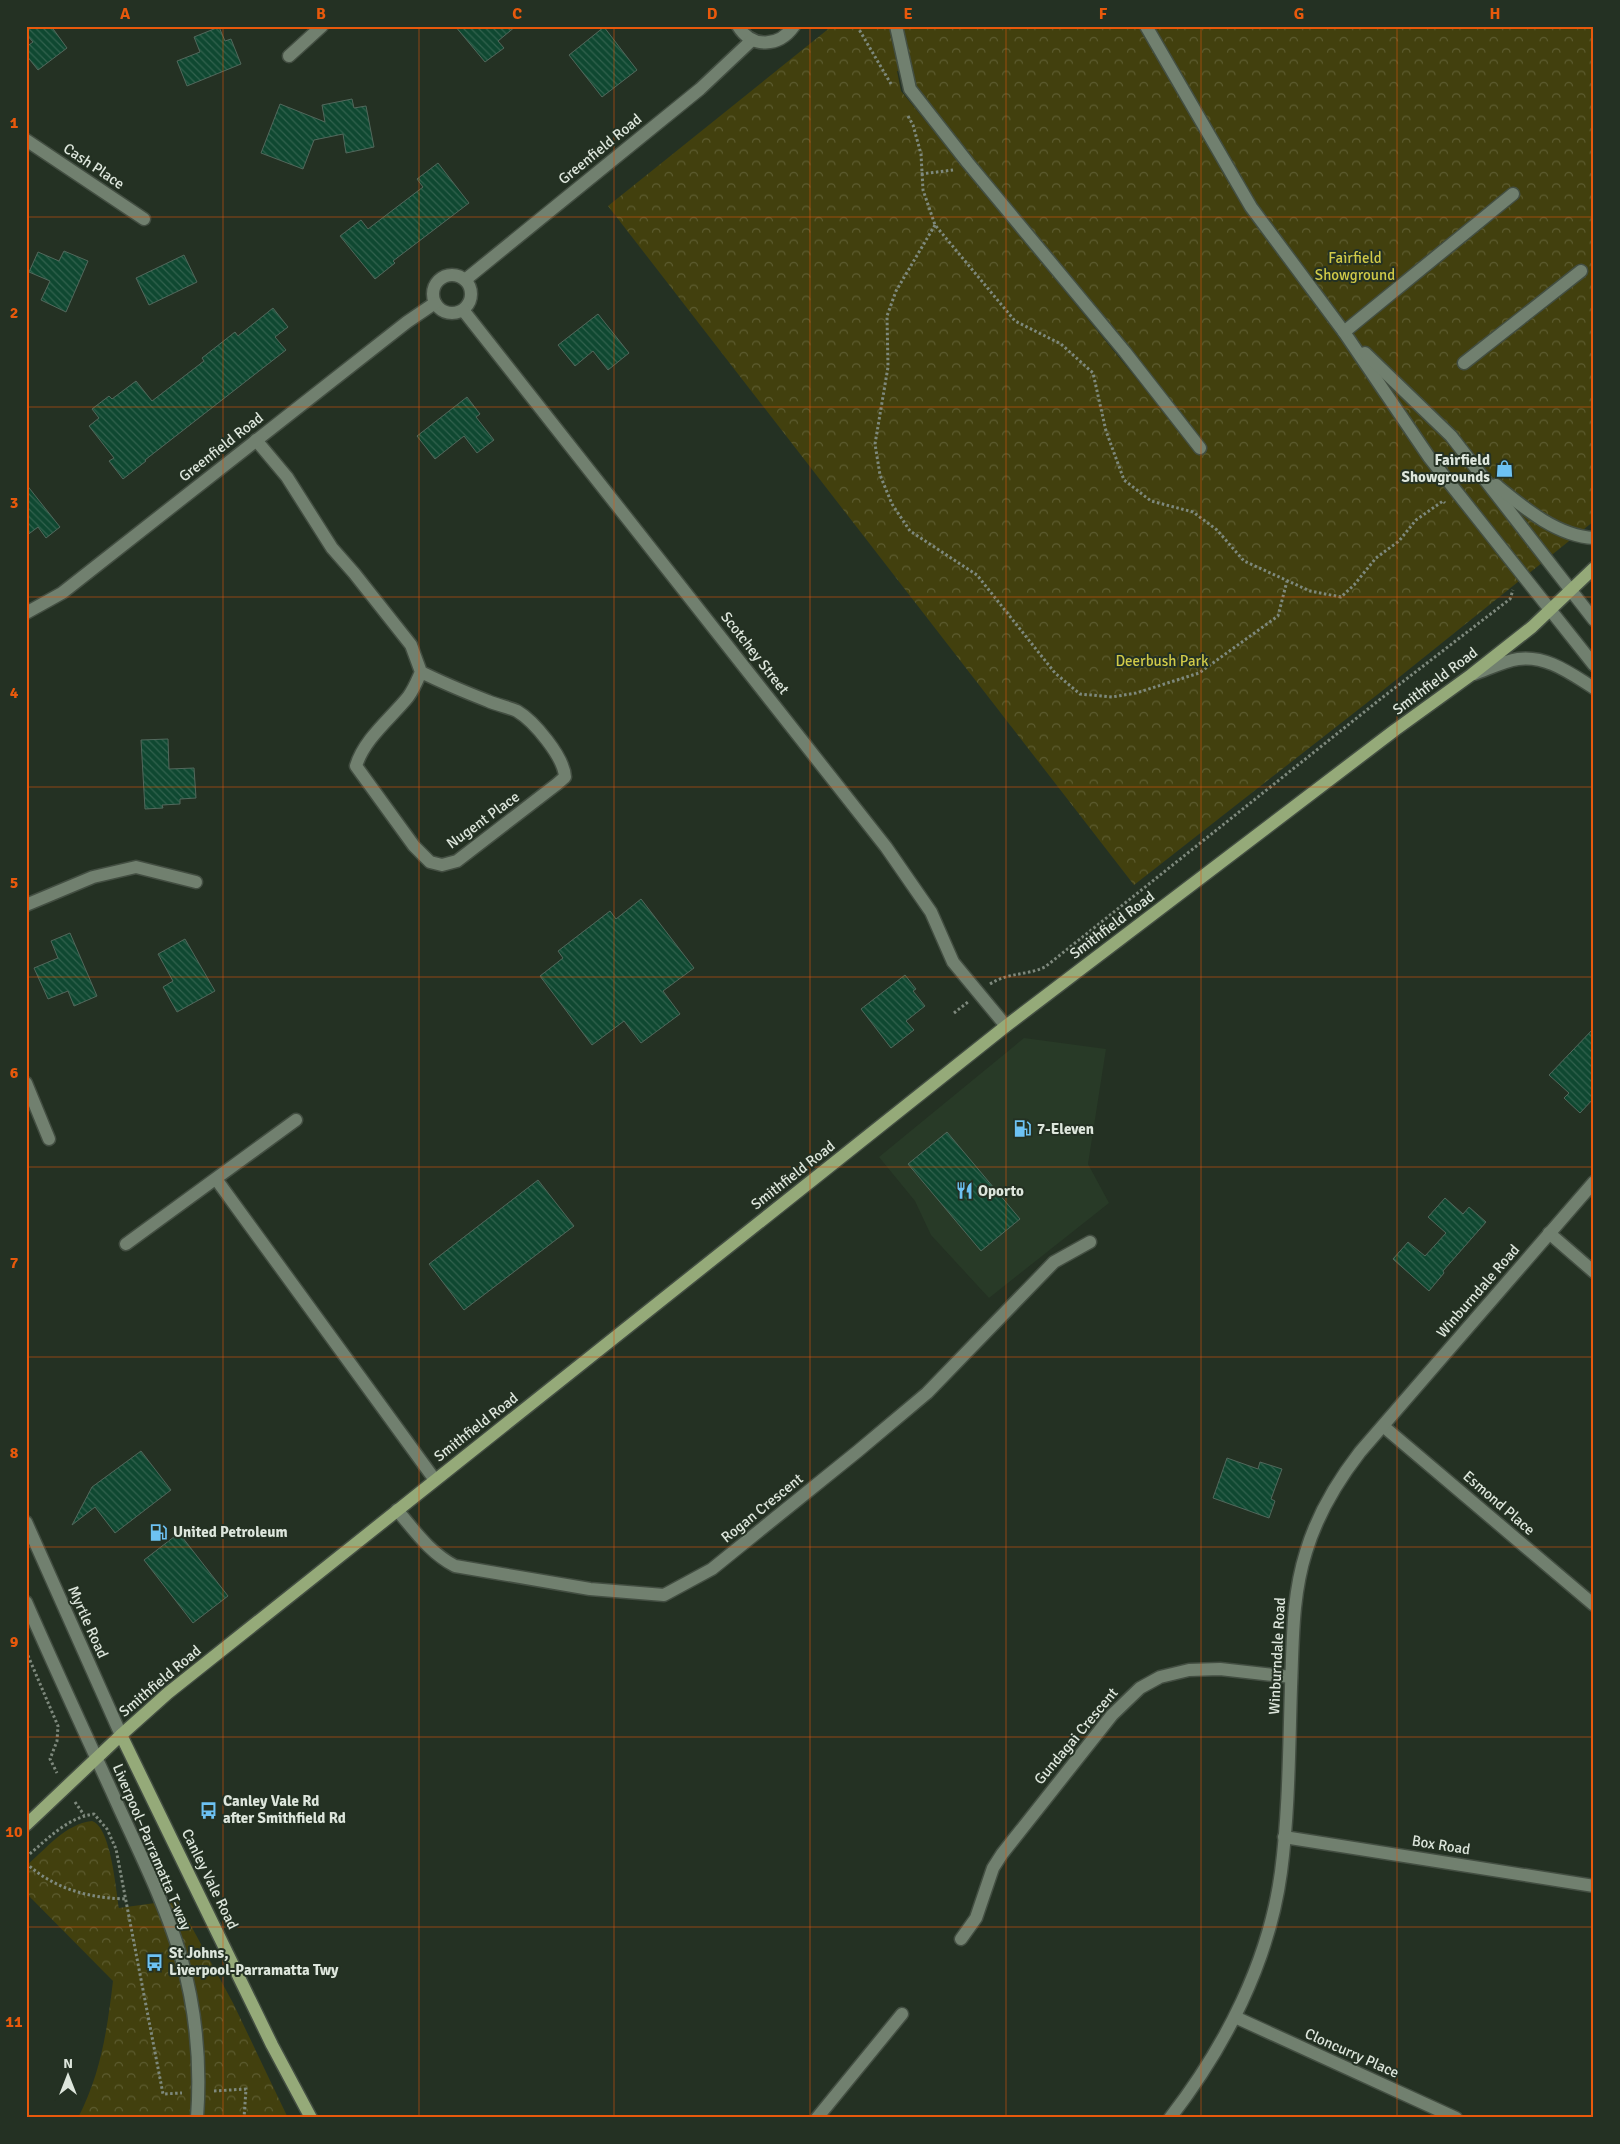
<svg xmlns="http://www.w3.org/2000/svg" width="1620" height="2144" viewBox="0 0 1620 2144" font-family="Signika,sans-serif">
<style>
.built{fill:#283a27}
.park{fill:url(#park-crowns);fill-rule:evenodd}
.building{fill:url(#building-back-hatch);stroke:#52685c}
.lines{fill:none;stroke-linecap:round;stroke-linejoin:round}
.minor-casing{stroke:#434e42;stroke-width:15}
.major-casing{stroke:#434e42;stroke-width:15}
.path{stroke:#7e897d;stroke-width:3;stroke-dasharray:2.5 2.5;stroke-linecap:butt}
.minor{stroke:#71806f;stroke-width:12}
.major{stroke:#95aa79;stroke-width:12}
.grid{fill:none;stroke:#e8590c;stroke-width:1;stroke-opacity:0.55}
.labels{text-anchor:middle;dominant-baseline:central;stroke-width:4;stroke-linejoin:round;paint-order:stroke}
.street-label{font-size:15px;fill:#dde6dc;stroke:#243123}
.park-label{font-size:15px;fill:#d1ca48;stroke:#243123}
.poi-label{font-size:15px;font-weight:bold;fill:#dde6dc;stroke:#243123;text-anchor:start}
.neatline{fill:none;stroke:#e8590c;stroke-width:2}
.grid-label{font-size:16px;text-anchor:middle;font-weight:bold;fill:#e8590c}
</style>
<defs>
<pattern id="park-crowns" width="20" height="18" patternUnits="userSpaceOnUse" patternTransform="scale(1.25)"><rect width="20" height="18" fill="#42400e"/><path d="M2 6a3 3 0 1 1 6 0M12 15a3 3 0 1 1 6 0" fill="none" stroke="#5d5c30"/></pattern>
<pattern id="building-back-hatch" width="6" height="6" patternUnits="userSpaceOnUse" patternTransform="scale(1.25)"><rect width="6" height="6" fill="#0f4831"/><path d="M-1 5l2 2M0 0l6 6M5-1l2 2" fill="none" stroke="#32624e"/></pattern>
</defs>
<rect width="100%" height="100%" fill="#243123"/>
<polygon class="built" points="1024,1038 1106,1049 1088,1164 1109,1203 989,1298 931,1235 915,1201 879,1157"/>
<g class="park">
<path d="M832 26H1594V521L1382 691 1134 885 608 206ZM897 71H898L1158 405 901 91Z"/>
<path d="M92 1821C111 1827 116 1890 119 1908L177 1900 233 2003 288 2118H78C101 2073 107 2031 113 1981L26 1893V1866C46 1849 65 1824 92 1821Z"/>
</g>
<g class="building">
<polygon points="26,26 51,26 67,48 38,70 26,55 26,47 33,42 26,34"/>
<polygon points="455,26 516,26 498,41 504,48 485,62"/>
<polygon points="219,27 225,41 231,39 241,64 187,86 177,61 200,52 194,37"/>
<polygon points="604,27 637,70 602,97 569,55"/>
<polygon points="352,99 354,108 366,106 374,147 346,153 343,134 314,140 303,169 261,153 280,104 325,122 322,105"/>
<polygon points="438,163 469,203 393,261 395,263 375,279 340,236 361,220 368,229 423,187 417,179"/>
<polygon points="64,251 88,261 66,312 41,300 50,281 29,272 38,252 59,261"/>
<polygon points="184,255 197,282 149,305 136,278"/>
<polygon points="273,308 288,327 275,337 286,350 145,460 146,461 123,479 109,461 114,458 89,426 99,418 92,409 109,396 112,399 136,381 152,401 204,361 202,358 235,332 238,336"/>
<polygon points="598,314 629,353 608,370 593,351 575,366 558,345"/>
<polygon points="467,397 480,414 476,417 494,440 477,453 464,436 435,459 417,436"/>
<polygon points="26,484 60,527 46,538 38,527 26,536"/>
<polygon points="168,739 169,769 194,768 196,798 180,799 180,804 162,805 163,808 145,809 141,740"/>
<polygon points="641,899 694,968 663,991 680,1014 641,1043 624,1021 592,1045 540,976 563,958 558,951 610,911 616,919"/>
<polygon points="70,933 97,996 74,1006 68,991 48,999 34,968 58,958 51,941"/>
<polygon points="185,939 215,991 177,1012 163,987 173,981 158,954"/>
<polygon points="905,975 916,989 913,991 925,1006 906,1021 914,1030 891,1048 861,1009"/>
<polygon points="1594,1028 1594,1098 1580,1113 1564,1098 1569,1093 1549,1075"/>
<polygon points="947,1132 1020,1219 981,1251 908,1164"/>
<polygon points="538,1180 574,1226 464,1310 429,1264"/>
<polygon points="1445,1198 1463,1214 1469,1207 1486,1222 1443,1271 1444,1273 1429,1291 1393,1259 1408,1242 1425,1256 1446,1233 1428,1217"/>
<polygon points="141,1451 171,1490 115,1533 95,1507 72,1525 92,1487"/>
<polygon points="1227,1458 1258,1469 1260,1462 1282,1469 1271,1499 1275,1501 1269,1518 1213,1498"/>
<polygon points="179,1533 228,1596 193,1623 144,1560"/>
</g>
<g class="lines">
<defs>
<g id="minor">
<path d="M738 26C752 49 779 47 794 26"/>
<polyline points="896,26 910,89 968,163 1125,352 1200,448"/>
<polyline points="1146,26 1251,207 1344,332 1429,457 1594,665"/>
<polyline points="289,56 322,26"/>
<polyline points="26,140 144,219"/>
<circle cx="452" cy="294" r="19"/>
<polyline points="465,280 700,89 752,40"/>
<polyline points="463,310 886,847 931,912 953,962 1006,1026"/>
<polyline points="1344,332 1513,194"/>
<polyline points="1365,353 1451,436 1594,620"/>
<polyline points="1464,363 1581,271"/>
<path d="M256 440 287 477 332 548 354 573 411 645 421 672C417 681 414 689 408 697 391 718 364 739 356 766L414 846 430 862 442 865 457 861 557 784 565 777C564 757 534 721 517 711 508 707 497 705 488 701 465 692 443 683 421 672"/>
<path d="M1496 485C1524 508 1557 536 1594 538"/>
<polyline points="26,613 62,593 407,322 435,303"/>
<path d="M1474 674C1488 669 1504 661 1518 659 1547 655 1571 674 1594 688"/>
<polyline points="26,905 93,877 136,867 196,882"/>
<polyline points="26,1083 49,1139"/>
<polyline points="216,1179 435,1480"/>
<polyline points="1549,1233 1594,1272"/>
<polyline points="126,1244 296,1120"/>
<polyline points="1383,1426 1594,1605"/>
<path d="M397 1510C415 1531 430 1553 455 1566L590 1589 664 1595 712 1569 858 1451 927 1393 1054 1262 1090 1242"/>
<polyline points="26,1522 121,1735"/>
<path d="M26 1602C54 1666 83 1729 112 1792 136 1846 164 1900 181 1957 196 2009 201 2063 197 2118"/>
<polyline points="1284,1837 1594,1886"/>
<polyline points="961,1939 976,1918 993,1868 1002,1854 1112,1715 1140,1688 1160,1677 1189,1670 1220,1669 1291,1677"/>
<polyline points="1235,2017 1456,2118"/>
<polyline points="817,2118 902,2014"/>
<path d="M1170 2118C1225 2047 1269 1962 1281 1872 1289 1811 1289 1748 1291 1687 1293 1641 1292 1596 1306 1552 1317 1515 1336 1483 1360 1452L1594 1182"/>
</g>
<g id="major">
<polyline points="121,1735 272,2045 311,2118"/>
<polyline points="26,1825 121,1735 168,1693 1006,1026 1395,730 1471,675 1532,627 1594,568"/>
</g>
</defs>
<use href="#minor" class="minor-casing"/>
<use href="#major" class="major-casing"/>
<g class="path">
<polyline points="857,26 891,84"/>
<polyline points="908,116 913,125 921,154 923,190 935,225 1015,321 1061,344 1093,373 1106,431 1124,480 1151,501 1193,512 1217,530 1244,561 1310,591 1341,597 1354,585 1376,558 1399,541 1416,520 1443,501 1445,503"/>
<polyline points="921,174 953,170"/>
<polyline points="935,225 896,291 887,316 888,367 875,444 880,475 892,504 910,531 977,575 1055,673 1080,694 1112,697 1136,693 1199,673 1278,616 1287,581"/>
<path d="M990 984C1009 972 1025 976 1045 967L1383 697 1510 599 1513 590"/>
<polyline points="954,1013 968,1002"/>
<polyline points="26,1651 58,1726 57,1741 50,1759 57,1773"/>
<polyline points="75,1802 84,1815"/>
<path d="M26 1857C47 1840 66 1818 94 1814L107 1829 116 1849 163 2094 182 2093"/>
<path d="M26 1863C54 1889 89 1898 126 1899"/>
<polyline points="214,2091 246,2089 244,2118"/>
</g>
<use href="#minor" class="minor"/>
<use href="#major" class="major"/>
</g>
<path class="grid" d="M223 26V2118M419 26V2118M614 26V2118M810 26V2118M1006 26V2118M1201 26V2118M1397 26V2118M26 217H1594M26 407H1594M26 597H1594M26 787H1594M26 977H1594M26 1167H1594M26 1357H1594M26 1547H1594M26 1737H1594M26 1927H1594"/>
<defs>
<symbol id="shop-bare" viewBox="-9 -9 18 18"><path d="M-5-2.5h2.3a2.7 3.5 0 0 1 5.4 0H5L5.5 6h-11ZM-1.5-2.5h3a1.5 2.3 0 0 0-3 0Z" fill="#6dc2f3" stroke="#243123" stroke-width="2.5" paint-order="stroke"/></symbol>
<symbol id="fuel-bare" viewBox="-9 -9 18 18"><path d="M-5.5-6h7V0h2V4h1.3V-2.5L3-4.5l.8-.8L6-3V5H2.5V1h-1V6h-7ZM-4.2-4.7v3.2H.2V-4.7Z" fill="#6dc2f3" stroke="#243123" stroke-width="2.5" paint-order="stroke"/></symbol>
<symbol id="restaurant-bare" viewBox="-9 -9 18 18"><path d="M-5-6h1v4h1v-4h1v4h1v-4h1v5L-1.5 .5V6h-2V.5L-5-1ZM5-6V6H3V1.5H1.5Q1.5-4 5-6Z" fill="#6dc2f3" stroke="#243123" stroke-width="2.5" paint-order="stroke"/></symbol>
<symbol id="bus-bare" viewBox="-9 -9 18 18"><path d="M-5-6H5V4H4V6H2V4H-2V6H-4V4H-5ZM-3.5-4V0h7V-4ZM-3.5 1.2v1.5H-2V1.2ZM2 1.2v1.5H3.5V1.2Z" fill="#6dc2f3" stroke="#243123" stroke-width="2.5" paint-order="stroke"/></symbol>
</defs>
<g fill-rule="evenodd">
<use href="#shop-bare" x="1492" y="456" width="25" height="25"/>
<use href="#fuel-bare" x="1010" y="1116" width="25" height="25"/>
<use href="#restaurant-bare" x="952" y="1178" width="25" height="25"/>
<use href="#fuel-bare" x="146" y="1520" width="25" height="25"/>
<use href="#bus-bare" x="196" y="1798" width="25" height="25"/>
<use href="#bus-bare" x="142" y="1950" width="25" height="25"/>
</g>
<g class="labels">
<g class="street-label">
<text transform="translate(600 149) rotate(-39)">Greenfield Road</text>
<text transform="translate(94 166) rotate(34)">Cash Place</text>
<text transform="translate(221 447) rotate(-38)">Greenfield Road</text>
<text transform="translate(755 653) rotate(52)">Scotchey Street</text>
<text transform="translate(1435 681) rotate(-37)">Smithfield Road</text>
<text transform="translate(483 820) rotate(-36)">Nugent Place</text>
<text transform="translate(1112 925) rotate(-37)">Smithfield Road</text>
<text transform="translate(793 1175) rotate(-38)">Smithfield Road</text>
<text transform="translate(1478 1291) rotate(-49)">Winburndale Road</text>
<text transform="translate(476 1427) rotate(-38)">Smithfield Road</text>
<text transform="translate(1499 1503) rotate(41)">Esmond Place</text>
<text transform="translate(762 1508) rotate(-39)">Rogan Crescent</text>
<text transform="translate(88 1622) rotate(66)">Myrtle Road</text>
<text transform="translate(1277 1656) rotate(-87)">Winburndale Road</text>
<text transform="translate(160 1681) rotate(-40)">Smithfield Road</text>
<text transform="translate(1076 1736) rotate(-50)">Gundagai Crescent</text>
<text transform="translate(1441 1845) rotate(9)">Box Road</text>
<text transform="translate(152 1847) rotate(67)">Liverpool–Parramatta T-way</text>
<text transform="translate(210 1879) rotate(64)">Canley Vale Road</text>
<text transform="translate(1352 2053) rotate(24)">Cloncurry Place</text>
</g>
<g class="park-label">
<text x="1355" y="258">Fairfield<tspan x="1355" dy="17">Showground</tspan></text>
<text x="1162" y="661">Deerbush Park</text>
</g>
<g class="poi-label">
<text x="1490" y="460" text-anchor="end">Fairfield<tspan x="1490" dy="17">Showgrounds</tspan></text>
<text x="1037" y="1129">7-Eleven</text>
<text x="978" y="1191">Oporto</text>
<text x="173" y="1532">United Petroleum</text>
<text x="223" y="1801">Canley Vale Rd<tspan x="223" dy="17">after Smithfield Rd</tspan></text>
<text x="169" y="1953">St Johns,<tspan x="169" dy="17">Liverpool-Parramatta Twy</tspan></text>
</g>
</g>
<rect width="1620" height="2144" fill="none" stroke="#243123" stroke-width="55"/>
<g transform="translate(68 2076)" stroke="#243123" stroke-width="4" paint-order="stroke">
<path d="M0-4L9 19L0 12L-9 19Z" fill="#dde6dc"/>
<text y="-8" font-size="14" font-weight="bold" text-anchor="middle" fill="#dde6dc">N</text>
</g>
<rect x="28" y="28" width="1564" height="2088" class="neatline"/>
<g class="grid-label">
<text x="125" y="19">A</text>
<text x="321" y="19">B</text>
<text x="517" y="19">C</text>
<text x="712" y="19">D</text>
<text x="908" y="19">E</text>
<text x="1103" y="19">F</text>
<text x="1299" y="19">G</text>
<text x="1495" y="19">H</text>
<text x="14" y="128">1</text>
<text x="14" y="318">2</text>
<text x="14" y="508">3</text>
<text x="14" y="698">4</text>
<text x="14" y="888">5</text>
<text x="14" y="1078">6</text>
<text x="14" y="1268">7</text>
<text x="14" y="1458">8</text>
<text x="14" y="1647">9</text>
<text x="14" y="1837">10</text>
<text x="14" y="2027">11</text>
</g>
</svg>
